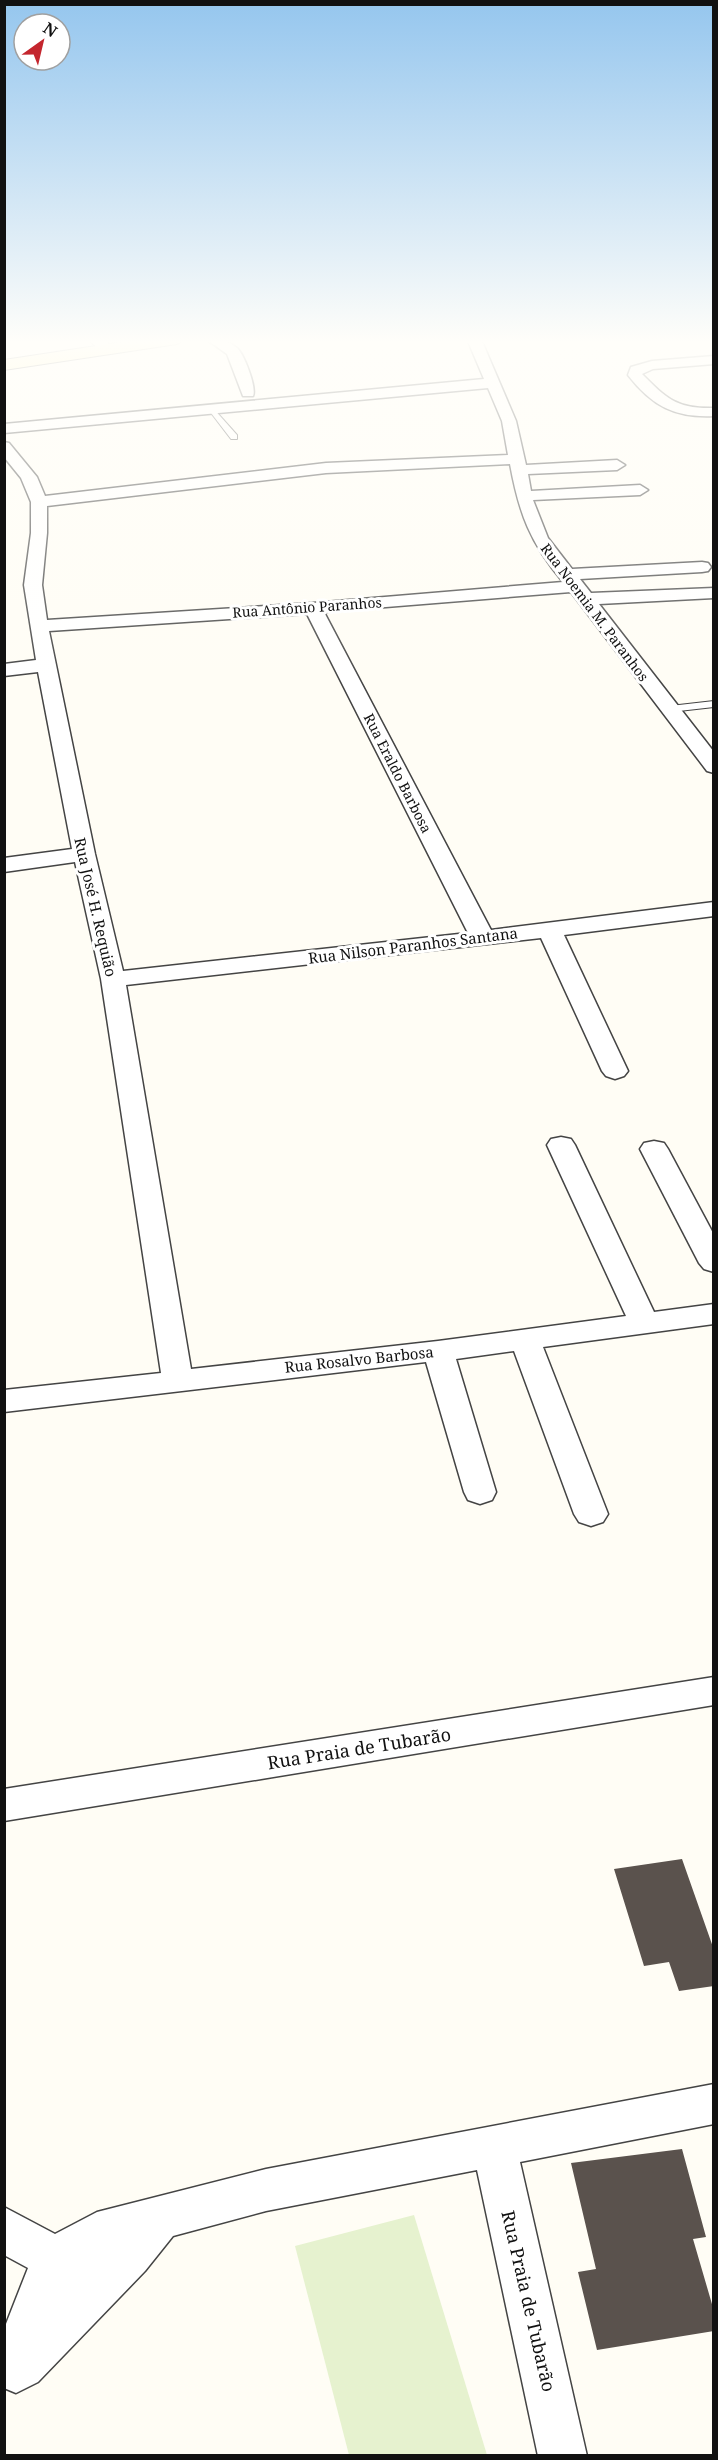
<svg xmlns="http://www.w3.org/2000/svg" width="718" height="2460" viewBox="0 0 718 2460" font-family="'Noto Serif',serif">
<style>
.pitch{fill:#e6f2cf}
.building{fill:#5a524d}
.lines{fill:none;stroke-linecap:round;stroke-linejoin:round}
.lane-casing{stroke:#444;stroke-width:2}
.street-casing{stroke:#444;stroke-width:3}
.secondary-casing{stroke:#333;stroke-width:2}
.lane{fill:#fff;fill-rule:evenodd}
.street{fill:#fff;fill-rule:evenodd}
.secondary{fill:#fff6b0;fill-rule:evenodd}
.labels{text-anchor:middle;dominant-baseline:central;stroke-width:6;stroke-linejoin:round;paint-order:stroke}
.far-street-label{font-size:14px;fill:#111;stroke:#fff}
.street-label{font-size:15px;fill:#111;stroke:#fff}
.near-street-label{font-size:18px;fill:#111;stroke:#fff}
</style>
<rect width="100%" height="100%" fill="#fffdf5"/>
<polygon class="pitch" points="414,2215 487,2455 349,2455 295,2246"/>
<g class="building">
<polygon points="682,1859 714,1950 714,1986 679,1991 669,1962 644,1966 614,1869"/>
<polygon points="682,2149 706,2237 693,2239 714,2311 714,2331 597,2350 578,2272 596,2269 571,2163"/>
</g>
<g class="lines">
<defs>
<g id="lane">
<polygon points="208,407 212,407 237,435 237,439 231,439 208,409"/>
<polygon points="714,701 714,707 670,712 665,709 670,706"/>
</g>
<g id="street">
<polygon points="88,339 103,339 114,349 112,352 102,352"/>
<path d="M206 339C218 339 227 340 237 348 244 354 257 388 253 396H243L227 354Z"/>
<path d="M467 339H481L516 421 526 465 617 460 625 465 617 470 528 474 531 491 640 485 648 490 640 495 533 500 548 538 572 569 702 562 708 563 711 567 708 571 702 572 580 579 591 593 714 588V598L599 604 714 752V773L707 771 571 592 324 612 491 930 714 902V916L564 935 628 1071 624 1076 615 1079 606 1076 602 1071 541 938 126 985 191 1369 438 1341 626 1316 547 1145 551 1139 561 1137 571 1139 575 1145 654 1312 714 1304V1324L543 1347 608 1514 603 1522 591 1526 579 1522 574 1514 514 1351 456 1359 496 1492 492 1500 480 1504 468 1500 464 1492 426 1362 4 1412V1390L161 1373 101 979 75 862 4 872V858L72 849 38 672 4 676V664L36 660 24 585 31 533V502L21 478 4 457V442L9 443 37 477 45 496 326 463 508 455 502 421 488 388 4 433V424L484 379ZM510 464C519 513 530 543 563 582L313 603 47 620 42 585 47 533V506L326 473ZM307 614 468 933 123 971 95 854 49 631Z"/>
<path d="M714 356V364L653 369 642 374C667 399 677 409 714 408V416C675 418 652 406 628 375L631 367 652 361Z"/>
<polygon points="654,1141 664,1143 668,1149 714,1235 714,1272 704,1269 699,1263 640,1149 644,1143"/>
<polygon points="714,1677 714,1705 4,1821 4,1789"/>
<polygon points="714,2084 714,2124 520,2162 587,2456 538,2456 477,2170 266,2211 173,2236 145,2271 38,2382 16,2393 4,2388 4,2329 28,2268 4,2255 4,2207 55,2234 97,2212 266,2169"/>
</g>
<polygon id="secondary" points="142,339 185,339 177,344 4,370 4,360"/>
</defs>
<use href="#lane" class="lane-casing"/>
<use href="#street" class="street-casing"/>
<use href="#secondary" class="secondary-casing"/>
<use href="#lane" class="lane"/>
<use href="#street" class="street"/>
<use href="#secondary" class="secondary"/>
</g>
<linearGradient id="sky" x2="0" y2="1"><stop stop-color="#95c6ee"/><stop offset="0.5" stop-color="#fffefa"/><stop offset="1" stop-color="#fffefa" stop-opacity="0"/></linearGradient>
<rect width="718" height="684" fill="url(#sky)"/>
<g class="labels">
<g class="far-street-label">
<text transform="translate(307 607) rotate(-4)">Rua Antônio Paranhos</text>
<text transform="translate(595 612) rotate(53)">Rua Noemia M. Paranhos</text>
<text transform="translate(398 773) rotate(63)">Rua Eraldo Barbosa</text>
</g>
<g class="street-label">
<text transform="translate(96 907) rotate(77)">Rua José H. Requião</text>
<text transform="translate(413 945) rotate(-7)">Rua Nilson Paranhos Santana</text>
<text transform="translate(359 1359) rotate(-6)">Rua Rosalvo Barbosa</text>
</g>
<g class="near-street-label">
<text transform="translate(359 1748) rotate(-9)">Rua Praia de Tubarão</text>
<text transform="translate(529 2301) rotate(77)">Rua Praia de Tubarão</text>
</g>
</g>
<rect width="718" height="2460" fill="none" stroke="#111111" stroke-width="12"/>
<g transform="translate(42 42) rotate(34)"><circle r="28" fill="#ffffff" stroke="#a0a0a0" stroke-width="1.5"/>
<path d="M0-4.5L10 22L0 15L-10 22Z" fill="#c4262e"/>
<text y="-9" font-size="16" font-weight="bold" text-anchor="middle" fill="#111111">N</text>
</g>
</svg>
